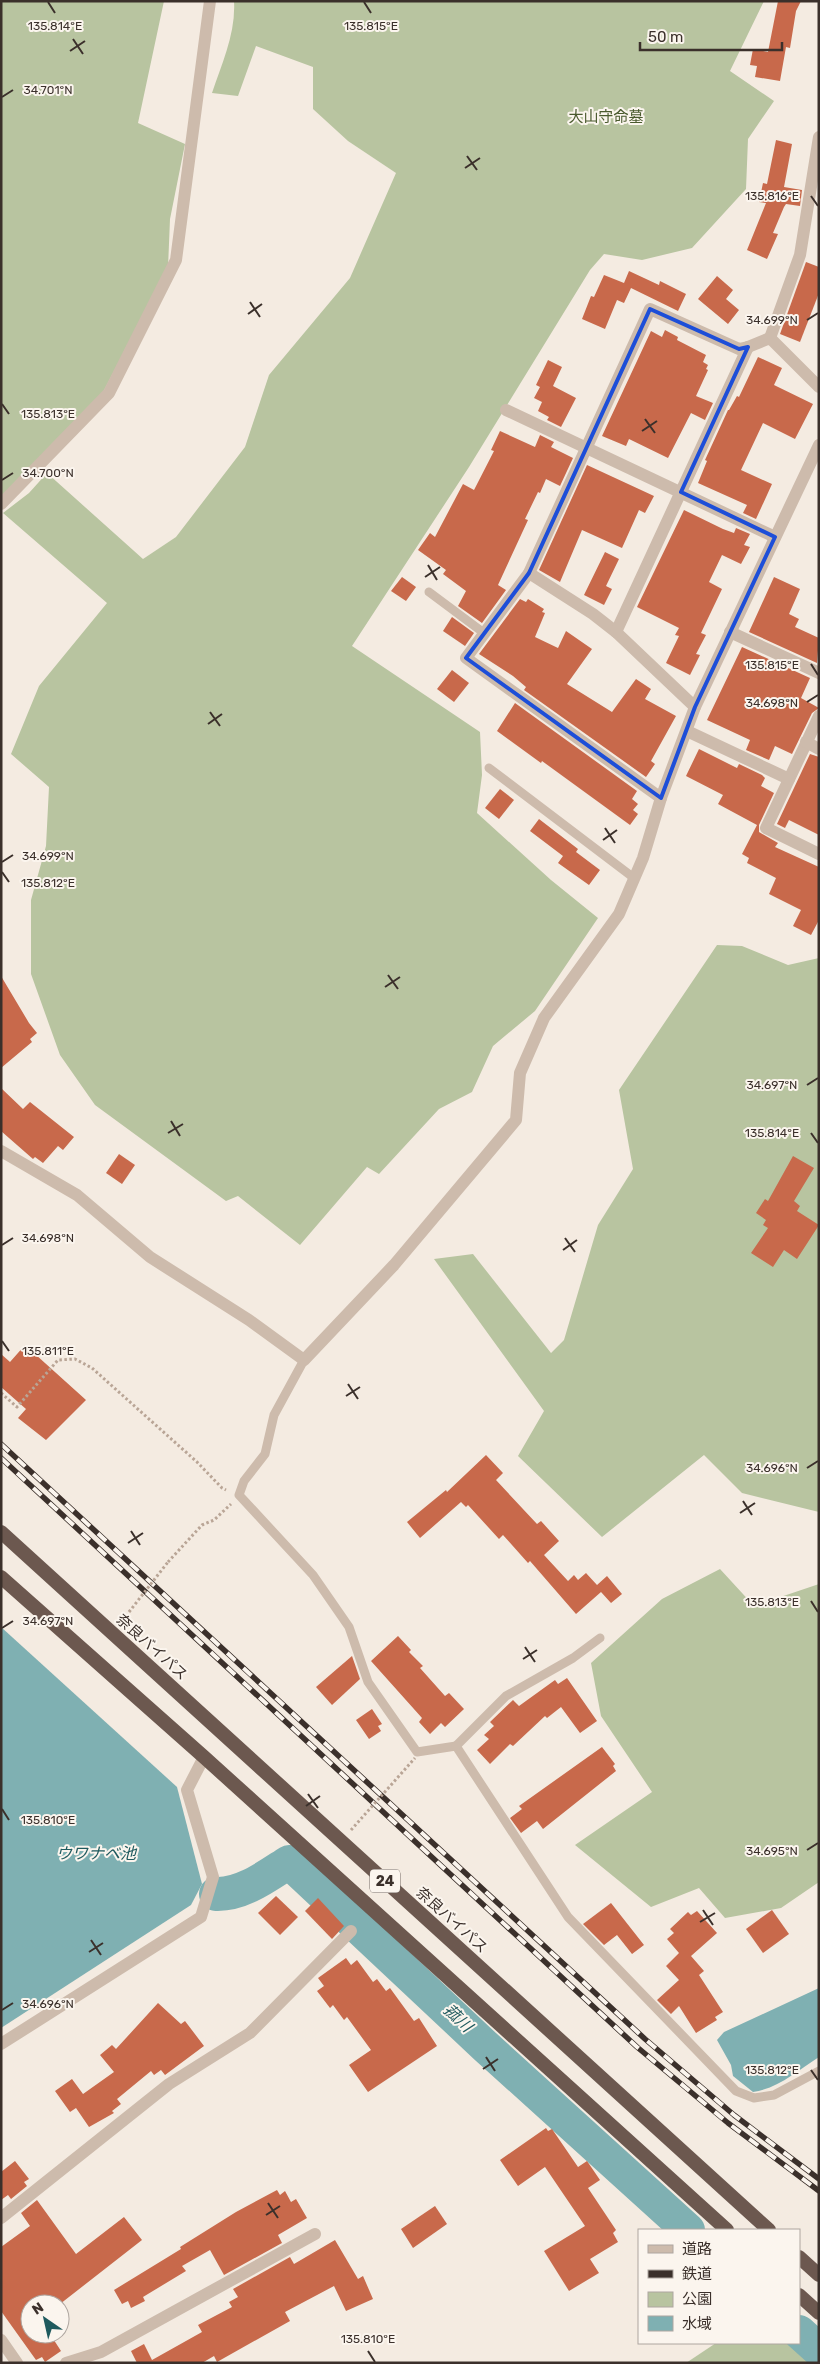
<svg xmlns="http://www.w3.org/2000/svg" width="820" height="2364" viewBox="0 0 820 2364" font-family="Rubik,'Noto Sans JP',sans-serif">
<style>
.green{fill:#b8c4a0}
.water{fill:#7fb0b2}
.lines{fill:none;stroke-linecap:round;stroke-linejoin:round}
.river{stroke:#7fb0b2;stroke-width:34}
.building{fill:#c8694b}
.path{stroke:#b9a596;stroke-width:3;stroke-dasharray:2.5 2.5;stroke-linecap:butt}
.service{stroke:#cdbbac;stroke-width:9}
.minor{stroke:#cdbbac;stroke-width:12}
.trunk{stroke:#6c584f;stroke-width:14}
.rail-casing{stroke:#3b302b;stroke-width:5.5}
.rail{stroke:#fbf5ee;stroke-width:4;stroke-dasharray:11;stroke-linecap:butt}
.path-bridge{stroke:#b9a596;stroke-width:3;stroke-dasharray:2.5 2.5;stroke-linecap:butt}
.marked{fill:none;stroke:#1d4ed8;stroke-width:4;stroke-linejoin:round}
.ticks{fill:none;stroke:#3b302b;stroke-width:2}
.labels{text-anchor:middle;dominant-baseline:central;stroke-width:4;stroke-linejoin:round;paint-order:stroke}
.shield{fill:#fbf5ee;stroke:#756b66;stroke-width:1}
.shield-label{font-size:14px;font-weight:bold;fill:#3b302b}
.park-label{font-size:15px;fill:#4a5a2e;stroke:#fbf5ee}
.street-label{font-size:15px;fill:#3b302b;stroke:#fbf5ee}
.water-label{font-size:16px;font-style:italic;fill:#1f5a5e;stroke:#fbf5ee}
.ticks-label{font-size:12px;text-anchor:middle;fill:#3b302b;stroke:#fbf5ee;stroke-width:4;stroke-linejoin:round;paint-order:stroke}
</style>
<rect width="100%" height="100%" fill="#f4ebe1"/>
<g class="green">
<polygon points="1,1 164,1 138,123 185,144 170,219 168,268 101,396 1,503"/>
<path d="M234 1H764L730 71 774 101 748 139 746 189 692 248 642 260 604 254 590 270 469 467 352 646 480 732 482 775 477 813 551 880 598 918 535 1011 493 1046 472 1092 439 1109 379 1174 367 1167 300 1245 238 1196 226 1201 95 1105 60 1055 31 974V900L46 846 49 787 11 754 39 686 107 603 3 513 29 493 47 473 143 559 176 537 245 447 269 375 350 278 396 173 348 141 313 109V67L256 46 238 96 212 93C222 63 236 33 234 1Z"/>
<polygon points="717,945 742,946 788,965 819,958 819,1512 742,1493 704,1455 602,1537 518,1456 544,1411 434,1259 473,1254 551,1353 564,1340 598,1225 633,1169 619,1090"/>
<polygon points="720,1569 754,1606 819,1584 819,1882 781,1908 725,1918 699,1888 651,1907 575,1845 652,1792 601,1716 591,1663 662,1599"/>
<polygon points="716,2343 796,2343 817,2363 686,2363"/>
</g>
<g class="water">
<polygon points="1,1627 177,1787 202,1884 191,1905 1,2028"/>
<path d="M819 1988V2057C797 2071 779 2088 753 2092L733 2076 731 2065 717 2040 724 2032Z"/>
</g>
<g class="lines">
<g class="river">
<path d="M216 1894C242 1895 267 1876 289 1862L486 2047 688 2230"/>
<polyline points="799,2332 819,2350"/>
</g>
</g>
<g class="building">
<polygon points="778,1 801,1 796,11 790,48 786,47 780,81 755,77 757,66 750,65 753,49 768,52"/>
<polygon points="776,140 792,144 784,187 802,190 800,206 786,204 784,207 773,233 778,234 767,259 747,250 766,203 759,202 763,183 767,184"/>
<polygon points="806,262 819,267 819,293 800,342 780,334"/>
<polygon points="629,271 659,285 660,281 686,294 678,311 631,288 624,303 617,300 605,329 582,319 591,296 594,297 604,275 624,283"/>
<polygon points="717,276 733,290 726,299 739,310 728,324 698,299"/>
<polygon points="665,330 678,337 677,340 706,355 703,362 708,365 706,369 708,370 696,396 713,403 705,420 691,413 668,458 629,439 626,446 602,436 651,331 662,337"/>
<polygon points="758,357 782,368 774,385 813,404 795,439 763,423 741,470 772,484 756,519 743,513 747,505 698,483 707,461 705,460 728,410 729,410 737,396 739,397"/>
<polygon points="548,360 562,367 553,386 576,398 561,427 547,420 549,417 538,411 542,402 534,398 540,387 536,385"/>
<polygon points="500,431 535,447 540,435 554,442 551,447 573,458 560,486 546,479 540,493 538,492 525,519 528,520 498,585 506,590 482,623 458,606 466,591 443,574 446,570 418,550 430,533 435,537 463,484 474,490 494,451 491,450"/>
<polygon points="587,465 654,496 645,513 639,510 622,548 582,530 560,582 539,570"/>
<polygon points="684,510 723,529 734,533 736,528 750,534 744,545 750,547 741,564 722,555 709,582 722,589 701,633 706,635 696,654 700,655 690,675 666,663 679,636 675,635 679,628 637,607"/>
<polygon points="605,552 619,559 606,586 612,589 604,605 584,595"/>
<polygon points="402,577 416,587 406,601 391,591"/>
<polygon points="774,577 800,589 789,614 799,619 795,627 819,638 817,663 749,632"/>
<polygon points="520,599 526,602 528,599 544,609 542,612 545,613 535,637 558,648 566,631 592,649 567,684 612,712 636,679 651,689 645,699 676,716 651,761 655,764 646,777 524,690 526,687 513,676 479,654"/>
<polygon points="452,617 474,633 465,646 443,631"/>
<polygon points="742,647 810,678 801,698 819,708 812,713 792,754 775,746 769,760 746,750 750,740 707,720"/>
<polygon points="452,670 469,683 454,702 437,689"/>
<polygon points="515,703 637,791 632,799 638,804 633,810 638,814 630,825 542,761 541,763 497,731"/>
<polygon points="699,749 737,768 739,764 762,775 765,778 761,786 774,793 759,825 759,832 778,843 775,847 819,867 819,920 811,935 793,926 801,910 769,894 776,878 747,863 749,858 742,854 757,825 718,804 723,795 686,776"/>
<polygon points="810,754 819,757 819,835 789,820 785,828 777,824"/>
<polygon points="500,789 514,800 499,819 485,808"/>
<polygon points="539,819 578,849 576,852 600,870 589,885 558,863 563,856 530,831"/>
<polygon points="1,976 29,1023 37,1033 30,1039 32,1042 1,1068"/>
<polygon points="1,1088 23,1109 30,1102 74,1137 63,1150 58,1146 43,1163 35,1157 33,1159 1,1131"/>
<polygon points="119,1154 135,1165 122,1184 106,1173"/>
<polygon points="793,1156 814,1168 794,1201 800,1206 797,1211 819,1225 797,1259 784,1250 773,1267 751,1253 768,1228 763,1225 766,1220 756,1213 765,1199 768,1201"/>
<polygon points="25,1345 86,1400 46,1440 18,1418 26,1409 1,1387 1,1354 10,1362"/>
<polygon points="486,1455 503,1473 496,1480 537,1524 541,1521 559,1541 544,1555 568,1581 574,1575 578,1580 586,1573 597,1585 607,1576 622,1594 611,1603 601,1592 576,1614 530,1561 528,1563 503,1535 499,1539 468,1505 466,1507 461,1502 420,1538 407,1522 446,1490 447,1492"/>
<polygon points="398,1636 411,1650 409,1652 423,1666 420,1668 445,1696 449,1693 464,1709 445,1727 441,1723 430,1734 419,1722 422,1718 371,1661"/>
<polygon points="352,1656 360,1679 332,1705 316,1687"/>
<polygon points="567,1678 597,1721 580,1733 561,1707 547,1718 545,1716 513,1746 510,1744 490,1764 477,1750 489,1739 484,1735 494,1726 490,1722 513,1700 519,1706 555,1680 558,1684"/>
<polygon points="372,1709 382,1724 378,1726 381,1731 369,1739 356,1720"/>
<polygon points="602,1747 615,1764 613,1766 616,1771 543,1829 537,1821 521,1833 510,1818 522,1809 519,1806"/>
<polygon points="276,1896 298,1917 280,1935 258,1913"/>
<polygon points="318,1898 344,1926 332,1939 305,1911"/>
<polygon points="611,1903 644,1945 632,1954 617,1935 604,1945 583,1924"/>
<polygon points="772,1910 789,1934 763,1953 746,1929"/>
<polygon points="697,1911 717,1933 691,1956 704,1971 699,1975 723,2012 715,2017 717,2020 696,2033 679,2006 671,2014 657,2000 679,1980 666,1966 679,1953 667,1939 674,1933 670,1929 688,1912 691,1915"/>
<polygon points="346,1958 351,1965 357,1960 373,1982 377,1979 386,1991 390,1988 414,2021 419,2018 437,2046 368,2092 349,2065 371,2050 347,2017 344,2020 333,2005 330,2008 317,1991 324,1986 318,1978"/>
<polygon points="158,2003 181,2024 185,2021 204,2046 165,2075 161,2070 154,2075 151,2071 117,2099 121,2104 112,2111 114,2113 89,2127 76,2108 70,2112 55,2091 72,2079 83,2094 114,2072 100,2055 112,2045 116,2049"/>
<polygon points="546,2128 548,2131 552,2129 578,2167 587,2161 600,2180 588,2188 616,2230 613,2233 618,2242 590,2259 599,2273 569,2291 544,2251 585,2226 545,2167 518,2186 500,2160"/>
<polygon points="15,2161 29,2179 24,2182 27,2186 11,2199 8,2195 1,2200 1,2172"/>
<polygon points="277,2190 280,2195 285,2191 291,2202 296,2199 307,2218 278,2235 282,2243 224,2275 210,2250 182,2266 186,2271 143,2297 145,2301 131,2308 128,2301 122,2304 114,2290 181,2249 180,2247 236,2212"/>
<polygon points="37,2200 76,2254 124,2217 142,2240 60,2304 30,2304 30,2334 50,2334 61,2351 45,2362 42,2357 36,2360 1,2311 1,2247 30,2226 21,2213"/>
<polygon points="435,2206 447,2224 413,2248 401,2229"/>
<polygon points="335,2240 358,2279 363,2276 373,2299 346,2311 334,2286 285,2312 290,2321 217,2362 214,2356 202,2363 137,2363 131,2351 144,2344 152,2360 202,2332 198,2325 232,2307 229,2302 238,2297 233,2289 290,2257 294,2264"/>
</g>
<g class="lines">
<g class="path">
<polyline points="1,1393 17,1407 58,1360 75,1359 92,1368 197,1462 222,1488 226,1490"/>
<polyline points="168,1562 202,1525 214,1520 231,1504"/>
</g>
<g class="service">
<polyline points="429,592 484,633"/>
<polyline points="489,768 634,878"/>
<polyline points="304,1360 274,1415 265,1454 244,1481 239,1495 313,1575 349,1627 368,1682 417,1752 456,1746 568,1917 736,2091 754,2098 774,2095 819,2071"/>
<polyline points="456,1746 506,1696 573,1658 600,1638"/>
</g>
<g class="minor">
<polyline points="770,338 800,255 819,137"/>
<polyline points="506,410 775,537"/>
<polyline points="1,504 109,393 176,260 210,1"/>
<polyline points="529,573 593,614 616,632 695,707"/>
<polyline points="616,632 748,347"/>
<polyline points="730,632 819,673"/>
<polyline points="819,716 766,828 819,854"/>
<polyline points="687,731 789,779"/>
<polyline points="806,742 819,749"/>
<polyline points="661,798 466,658 529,573 650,309 739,349 748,347 770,338 819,387"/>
<polyline points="1,1151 77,1195 150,1257 249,1320 304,1360 394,1265 516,1120 520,1073 544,1018 619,914 643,858 661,798 695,707 819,445"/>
<polyline points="1,2044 201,1917 213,1877 187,1790 204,1757"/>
<polyline points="1,2218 169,2084 250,2033 351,1931"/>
<polyline points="1,2340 17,2363"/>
<polyline points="66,2363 101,2352 315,2234"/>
</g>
<g class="trunk">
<polyline points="1,1532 769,2230"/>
<polyline points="1,1577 204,1757 727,2230"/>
<polyline points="799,2257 819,2275"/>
<polyline points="799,2295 819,2313"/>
</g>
<defs>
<g id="rail">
<polyline points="1,1444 645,2039 734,2115 819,2179"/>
<polyline points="1,1458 637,2047 728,2123 819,2191"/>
</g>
</defs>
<use href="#rail" class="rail-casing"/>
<use href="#rail" class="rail"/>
<g class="path-bridge">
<polyline points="129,1612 168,1562"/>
<polyline points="351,1830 415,1758"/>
</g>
</g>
<path class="marked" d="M650 309 739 349 748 347 681 492 775 537 695 707 661 798 466 658 529 573Z"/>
<path class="ticks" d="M48 2 55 13M364 2 371 13M73 39 83 54M70 51 85 41M2 97 13 90M467 156 477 170M465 168 480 158M811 196 818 206M250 302 260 317M248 314 262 304M807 320 818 313M2 404 9 414M645 419 655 433M642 431 657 421M2 480 13 473M428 565 437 580M425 577 440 567M811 664 818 675M807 702 818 695M210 712 220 726M208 724 222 714M605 828 615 843M603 840 617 830M2 862 13 855M2 872 9 882M388 975 398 989M385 987 400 977M807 1085 818 1078M171 1121 180 1136M168 1133 183 1124M811 1133 818 1143M565 1238 575 1252M2 1245 13 1238M563 1250 577 1240M2 1341 9 1351M348 1384 358 1399M346 1396 360 1387M807 1468 818 1461M743 1501 752 1515M740 1513 755 1503M131 1531 140 1545M128 1543 143 1533M811 1601 818 1612M2 1628 13 1621M525 1647 535 1662M523 1659 537 1650M308 1794 318 1808M306 1806 320 1796M2 1809 9 1820M807 1850 818 1843M703 1910 713 1925M700 1922 715 1913M91 1940 101 1955M89 1952 103 1943M2 2010 13 2003M486 2057 495 2071M483 2069 498 2059M811 2070 818 2080M268 2203 278 2218M266 2215 280 2206M368 2351 375 2362"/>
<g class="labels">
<rect class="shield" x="370" y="1869.5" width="30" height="23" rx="4"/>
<g class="shield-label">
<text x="385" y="1881">24</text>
</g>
<g class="park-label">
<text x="606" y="117">大山守命墓</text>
</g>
<g class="street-label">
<text transform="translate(152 1647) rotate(42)">奈良バイパス</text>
<text transform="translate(452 1920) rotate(42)">奈良バイパス</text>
</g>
<g class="water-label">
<text x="96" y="1853">ウワナベ池</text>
<text transform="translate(458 2018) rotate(43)">菰川</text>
</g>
</g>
<g class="ticks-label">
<text x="55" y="30">135.814°E</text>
<text x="371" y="30">135.815°E</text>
<text x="48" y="94">34.701°N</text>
<text x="772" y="200">135.816°E</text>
<text x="772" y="324">34.699°N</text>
<text x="48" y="418">135.813°E</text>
<text x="48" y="477">34.700°N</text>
<text x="772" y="669">135.815°E</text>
<text x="772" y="707">34.698°N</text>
<text x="48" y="860">34.699°N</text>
<text x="48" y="887">135.812°E</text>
<text x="772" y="1089">34.697°N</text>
<text x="772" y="1137">135.814°E</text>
<text x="48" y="1242">34.698°N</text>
<text x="48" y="1355">135.811°E</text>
<text x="772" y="1472">34.696°N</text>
<text x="772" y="1606">135.813°E</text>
<text x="48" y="1625">34.697°N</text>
<text x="48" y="1824">135.810°E</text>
<text x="772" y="1855">34.695°N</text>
<text x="48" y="2008">34.696°N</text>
<text x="772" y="2074">135.812°E</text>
<text x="368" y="2343">135.810°E</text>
</g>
<rect width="820" height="2364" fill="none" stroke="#3b302b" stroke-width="5"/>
<rect x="638" y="2229" width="162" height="115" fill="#fbf5ee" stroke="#aea6a0"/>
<rect x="648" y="2245" width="25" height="8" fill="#cdbbac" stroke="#aea6a0"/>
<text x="682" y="2254" font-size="15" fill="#3b302b">道路</text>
<rect x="648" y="2270" width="25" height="8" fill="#3b302b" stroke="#aea6a0"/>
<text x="682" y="2279" font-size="15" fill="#3b302b">鉄道</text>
<rect x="648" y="2292" width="25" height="15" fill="#b8c4a0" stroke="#aea6a0"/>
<text x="682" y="2304" font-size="15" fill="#3b302b">公園</text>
<rect x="648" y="2316" width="25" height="15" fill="#7fb0b2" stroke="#aea6a0"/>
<text x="682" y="2329" font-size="15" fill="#3b302b">水域</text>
<g transform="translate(45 2319) rotate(326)"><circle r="24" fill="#fbf5ee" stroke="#aea6a0"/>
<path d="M0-4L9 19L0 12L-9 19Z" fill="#1f5a5e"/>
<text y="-8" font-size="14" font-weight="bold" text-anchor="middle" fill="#3b302b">N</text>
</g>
<path d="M640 42v8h142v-8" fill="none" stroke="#3b302b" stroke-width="2.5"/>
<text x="648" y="42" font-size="15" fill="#3b302b" stroke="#fbf5ee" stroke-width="4" paint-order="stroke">50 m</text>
</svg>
